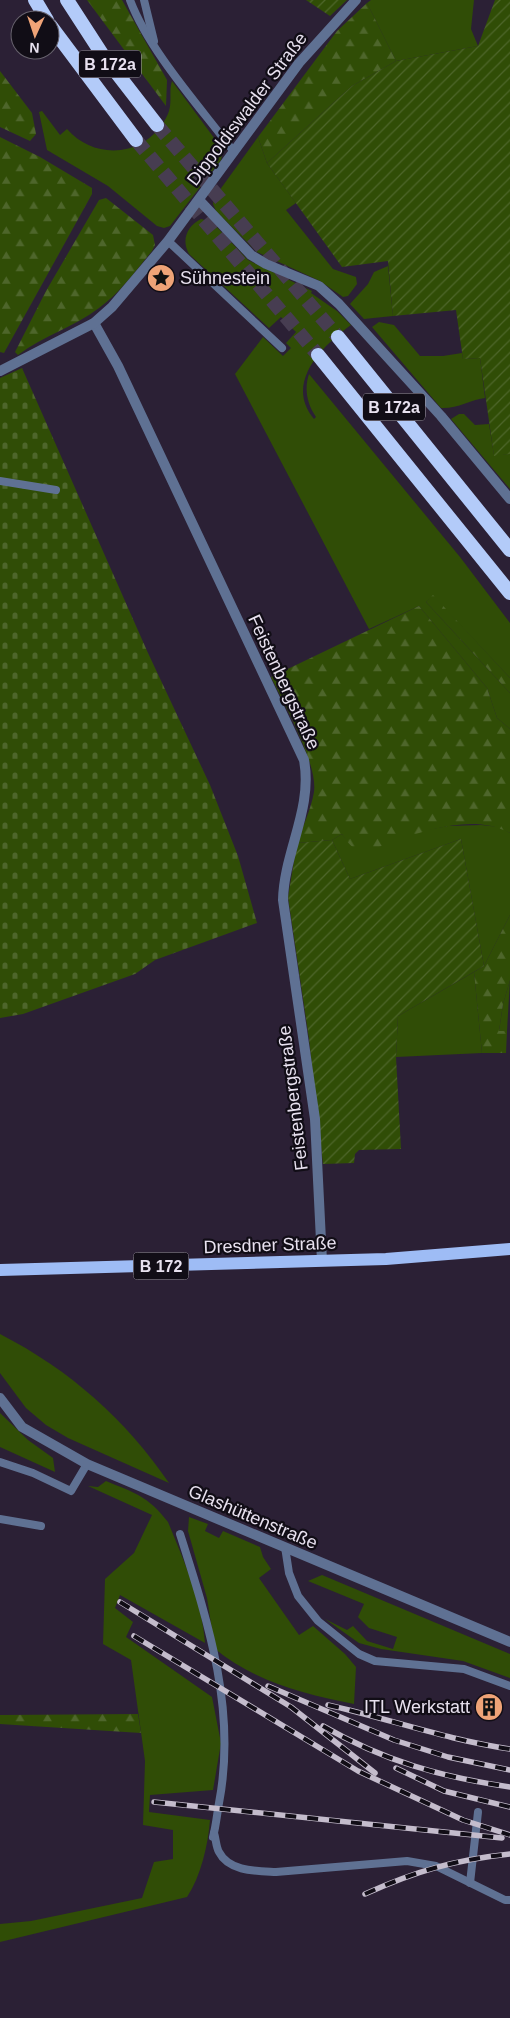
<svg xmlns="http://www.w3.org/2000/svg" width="510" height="2018" viewBox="0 0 510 2018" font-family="Helvetica,sans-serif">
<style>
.green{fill:#304d06}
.forest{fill:url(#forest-firs)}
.cemetery{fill:url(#cemetery-stones)}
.garden{fill:url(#garden-furrows)}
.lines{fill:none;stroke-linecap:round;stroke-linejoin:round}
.trunk-tunnel{stroke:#473d51;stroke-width:14;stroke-dasharray:14 7;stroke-linecap:butt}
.service{stroke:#5f7193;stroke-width:8}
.minor{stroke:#5f7193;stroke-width:10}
.tertiary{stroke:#5f7193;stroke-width:10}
.primary{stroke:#9ebcf5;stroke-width:12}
.trunk{stroke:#b3cbf9;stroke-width:14}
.rail-casing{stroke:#c4bccc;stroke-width:5.5}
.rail{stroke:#110d16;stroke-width:4;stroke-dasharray:11;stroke-linecap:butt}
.labels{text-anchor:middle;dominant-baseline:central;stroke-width:4.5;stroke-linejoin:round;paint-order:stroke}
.shield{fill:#110d16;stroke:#a8a1ae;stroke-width:1}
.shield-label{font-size:16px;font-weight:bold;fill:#e8e1ef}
.street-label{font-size:18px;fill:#e8e1ef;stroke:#110d16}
.poi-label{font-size:18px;fill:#e8e1ef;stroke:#110d16;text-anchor:start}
</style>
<defs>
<pattern id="forest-firs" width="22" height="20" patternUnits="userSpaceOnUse" patternTransform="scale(1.25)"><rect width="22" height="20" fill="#304d06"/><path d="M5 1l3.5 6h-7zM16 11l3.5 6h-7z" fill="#4e662b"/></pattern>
<pattern id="cemetery-stones" width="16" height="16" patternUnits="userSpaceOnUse" patternTransform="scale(1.25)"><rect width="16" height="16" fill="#304d06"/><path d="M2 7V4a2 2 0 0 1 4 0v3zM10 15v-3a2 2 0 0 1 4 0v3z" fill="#4e662b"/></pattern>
<pattern id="garden-furrows" width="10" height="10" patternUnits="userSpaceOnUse" patternTransform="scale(1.25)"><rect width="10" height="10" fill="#304d06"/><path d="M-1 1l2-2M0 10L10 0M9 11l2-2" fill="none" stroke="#4e662b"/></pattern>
</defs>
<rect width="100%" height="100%" fill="#2b2035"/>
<g class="green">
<polygon points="371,0 474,0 471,29 478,46 396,61 367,3"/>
<path d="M172 81 223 150 221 160 170 226 164 228 157 226 108 186 47 150 39 112 42 111 60 135 67 129C95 161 145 157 166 118 174 104 168 93 172 81Z"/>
<polygon points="258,137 267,163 296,203 286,210 333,269 356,277 357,284 348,296 343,297 320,281 257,252 216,211 213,204 214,198"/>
<path d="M201 219 212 222 248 260 312 291 311 293 337 311 351 325C322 346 284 383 314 419L316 417C307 404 304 389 309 374L460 557 510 623V678L433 596 426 602 510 693V729L497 718 487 688 419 606 369 629 235 374 263 337 283 356 291 348 286 343 296 332 281 317 269 328 189 254C181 240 187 226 201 219Z"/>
<polygon points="388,266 393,316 364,319 350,304 368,284 374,272"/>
<path d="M379 322 394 325 420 356H443L462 353 463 359 480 358 485 398C470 400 457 409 441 408L372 327Z"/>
<polygon points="459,414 464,414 475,425 489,424 494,455 510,454 510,489 451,419"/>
<polygon points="481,825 500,827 510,833 510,915 484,966 461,839 350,879 332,840 342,834 350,844 448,826"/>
<polygon points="474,972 482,1053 396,1057 398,1016"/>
<polygon points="510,980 507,1031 499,1031 503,1004"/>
<path d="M0 1334C70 1370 125 1419 169 1483L68 1438 46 1425 26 1408 0 1373Z"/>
<polygon points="0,1413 28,1440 53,1458 55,1472 0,1447"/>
<path d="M106 1481C135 1493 148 1496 168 1522 184 1561 202 1601 205 1643L120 1595 115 1608 133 1622 126 1637 212 1697 221 1743 213 1790 150 1795 149 1812 210 1820C208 1845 201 1876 187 1897L0 1942V1924L31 1921 142 1898 154 1862 173 1859V1830L143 1825 145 1761 131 1660 103 1644 105 1579 134 1553 152 1515 88 1486 98 1487Z"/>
<path d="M189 1517 208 1524 205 1531 219 1538 223 1531 260 1547 263 1557 271 1569 259 1578 299 1635 313 1626 345 1654 356 1667 354 1704C304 1694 256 1682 215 1649L207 1598 188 1531Z"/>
<polygon points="322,1575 510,1654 510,1678 463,1661 381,1649 359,1643 325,1619 347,1630 353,1626 367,1641 393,1649 397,1637 369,1628 358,1617 364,1604 308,1581"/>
</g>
<g class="forest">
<polygon points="87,0 122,0 167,80 166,106"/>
<polygon points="367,3 396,61 352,86 267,163 258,137 337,31"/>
<polygon points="0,71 32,113 36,134 30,141 0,127"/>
<polygon points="0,137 40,157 92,188 92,194 4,353 0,352"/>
<path d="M106 198 153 235 155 245 152 251C136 270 120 293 99 308 74 327 43 336 18 355L15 352 46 291 99 200Z"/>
<polygon points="433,595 510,678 510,693 426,602"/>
<path d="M419 606 487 688 497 718 510 729V833C476 814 430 829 397 840 386 844 370 852 359 850 351 848 346 840 342 834L332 840 297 843C303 826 311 809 314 792 318 764 284 704 271 677Z"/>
<polygon points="510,915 510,980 503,1004 499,1031 507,1031 506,1053 482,1053 474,972 484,966"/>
<polygon points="138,1714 141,1733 0,1724 0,1715"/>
</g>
<polygon class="cemetery" points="22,368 148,653 210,785 238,856 257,923 155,960 135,974 23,1014 0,1018 0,378"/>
<g class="garden">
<polygon points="306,0 347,0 330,16"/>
<polygon points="495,0 510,0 510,454 494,456 480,358 463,359 456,310 393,316 388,261 342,267 267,163 352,86 396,61 478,46"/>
<polygon points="461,839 484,966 398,1016 396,1057 401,1149 359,1150 355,1154 354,1163 323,1164 309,1039 288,897 297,843 332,840 350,879"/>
</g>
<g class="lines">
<g class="trunk-tunnel">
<polyline points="157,125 338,337"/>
<polyline points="136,140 318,355"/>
</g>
<g class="service">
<path d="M130 0C149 51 201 108 234 152"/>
<polyline points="144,0 154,41"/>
<polyline points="168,241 282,348"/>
<polyline points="0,481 56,490"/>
<polyline points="0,1462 33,1473 71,1491 87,1464"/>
<polyline points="0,1519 41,1526"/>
<path d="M180 1534C208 1622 237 1710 219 1803 217 1814 216 1826 213 1837"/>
<polyline points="285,1547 289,1573 298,1596 318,1621 359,1654 375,1661 464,1669 510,1686"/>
<path d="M214 1833C216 1839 216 1847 219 1852 229 1872 258 1871 276 1872L407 1861 436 1866 505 1900H510"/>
<polyline points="470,1883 478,1812"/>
</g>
<g class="minor">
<polyline points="199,200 251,255 266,264 319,286 339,304 441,416 510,499"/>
<path d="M94 323 118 366 304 760C313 809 284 852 283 900L315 1119 322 1261"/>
</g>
<g class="tertiary">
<polyline points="0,371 94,323 112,307 168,241 299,63 356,0"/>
<polyline points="0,1398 22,1427 87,1464 510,1642"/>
</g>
<polyline class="primary" points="0,1270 386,1259 510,1249"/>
<g class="trunk">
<polyline points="35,0 47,20"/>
<polyline points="67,0 102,54 157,125"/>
<polyline points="50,25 136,140"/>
<polyline points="338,337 510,550"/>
<polyline points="318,355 510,593"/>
</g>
<defs>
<g id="rail">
<polyline points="120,1602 291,1707 375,1773"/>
<polyline points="134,1636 358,1771 463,1820 510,1835"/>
<polyline points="268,1686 394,1740 448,1757 510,1770"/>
<path d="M328 1705C390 1719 447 1740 510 1749"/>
<path d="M323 1726C384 1761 441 1777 510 1787"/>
<polyline points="396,1768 444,1791 510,1807"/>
<polyline points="154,1802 502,1838"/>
<path d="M365 1894C416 1871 454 1860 510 1854"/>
</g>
</defs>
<use href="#rail" class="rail-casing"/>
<use href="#rail" class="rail"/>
</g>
<defs>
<symbol id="sight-disc" viewBox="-11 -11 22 22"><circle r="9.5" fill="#efa377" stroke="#110d16"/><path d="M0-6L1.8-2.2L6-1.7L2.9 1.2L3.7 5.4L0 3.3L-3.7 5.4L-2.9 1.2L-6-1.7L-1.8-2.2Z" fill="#111"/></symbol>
<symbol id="building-disc" viewBox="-11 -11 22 22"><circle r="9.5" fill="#efa377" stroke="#110d16"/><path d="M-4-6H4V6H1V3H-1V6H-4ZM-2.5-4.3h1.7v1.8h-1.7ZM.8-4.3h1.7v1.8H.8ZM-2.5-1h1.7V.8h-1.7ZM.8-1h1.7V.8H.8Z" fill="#111"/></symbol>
</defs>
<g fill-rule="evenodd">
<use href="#sight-disc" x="145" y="262" width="32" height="32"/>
<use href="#building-disc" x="473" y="1691" width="32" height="32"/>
</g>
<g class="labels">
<g class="shield">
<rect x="79" y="50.5" width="62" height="27" rx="4"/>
<rect x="363" y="393.5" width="62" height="27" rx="4"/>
<rect x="133.5" y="1252.5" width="55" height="27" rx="4"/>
</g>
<g class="shield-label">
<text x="110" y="64">B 172a</text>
<text x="394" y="407">B 172a</text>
<text x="161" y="1266">B 172</text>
</g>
<g class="street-label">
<text transform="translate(247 109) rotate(-53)">Dippoldiswalder Straße</text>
<text transform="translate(284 682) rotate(65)">Feistenbergstraße</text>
<text transform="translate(293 1098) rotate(-97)">Feistenbergstraße</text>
<text transform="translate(270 1245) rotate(-2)">Dresdner Straße</text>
<text transform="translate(253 1517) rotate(23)">Glashüttenstraße</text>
</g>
<g class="poi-label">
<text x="180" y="278">Sühnestein</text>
<text x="470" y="1707" text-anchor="end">ITL Werkstatt</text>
</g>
</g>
<g transform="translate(35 35) rotate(183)"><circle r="24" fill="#110d16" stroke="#67626d"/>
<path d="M0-4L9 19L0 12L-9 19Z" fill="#efa377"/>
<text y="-8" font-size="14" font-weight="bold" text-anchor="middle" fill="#e8e1ef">N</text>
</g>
</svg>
